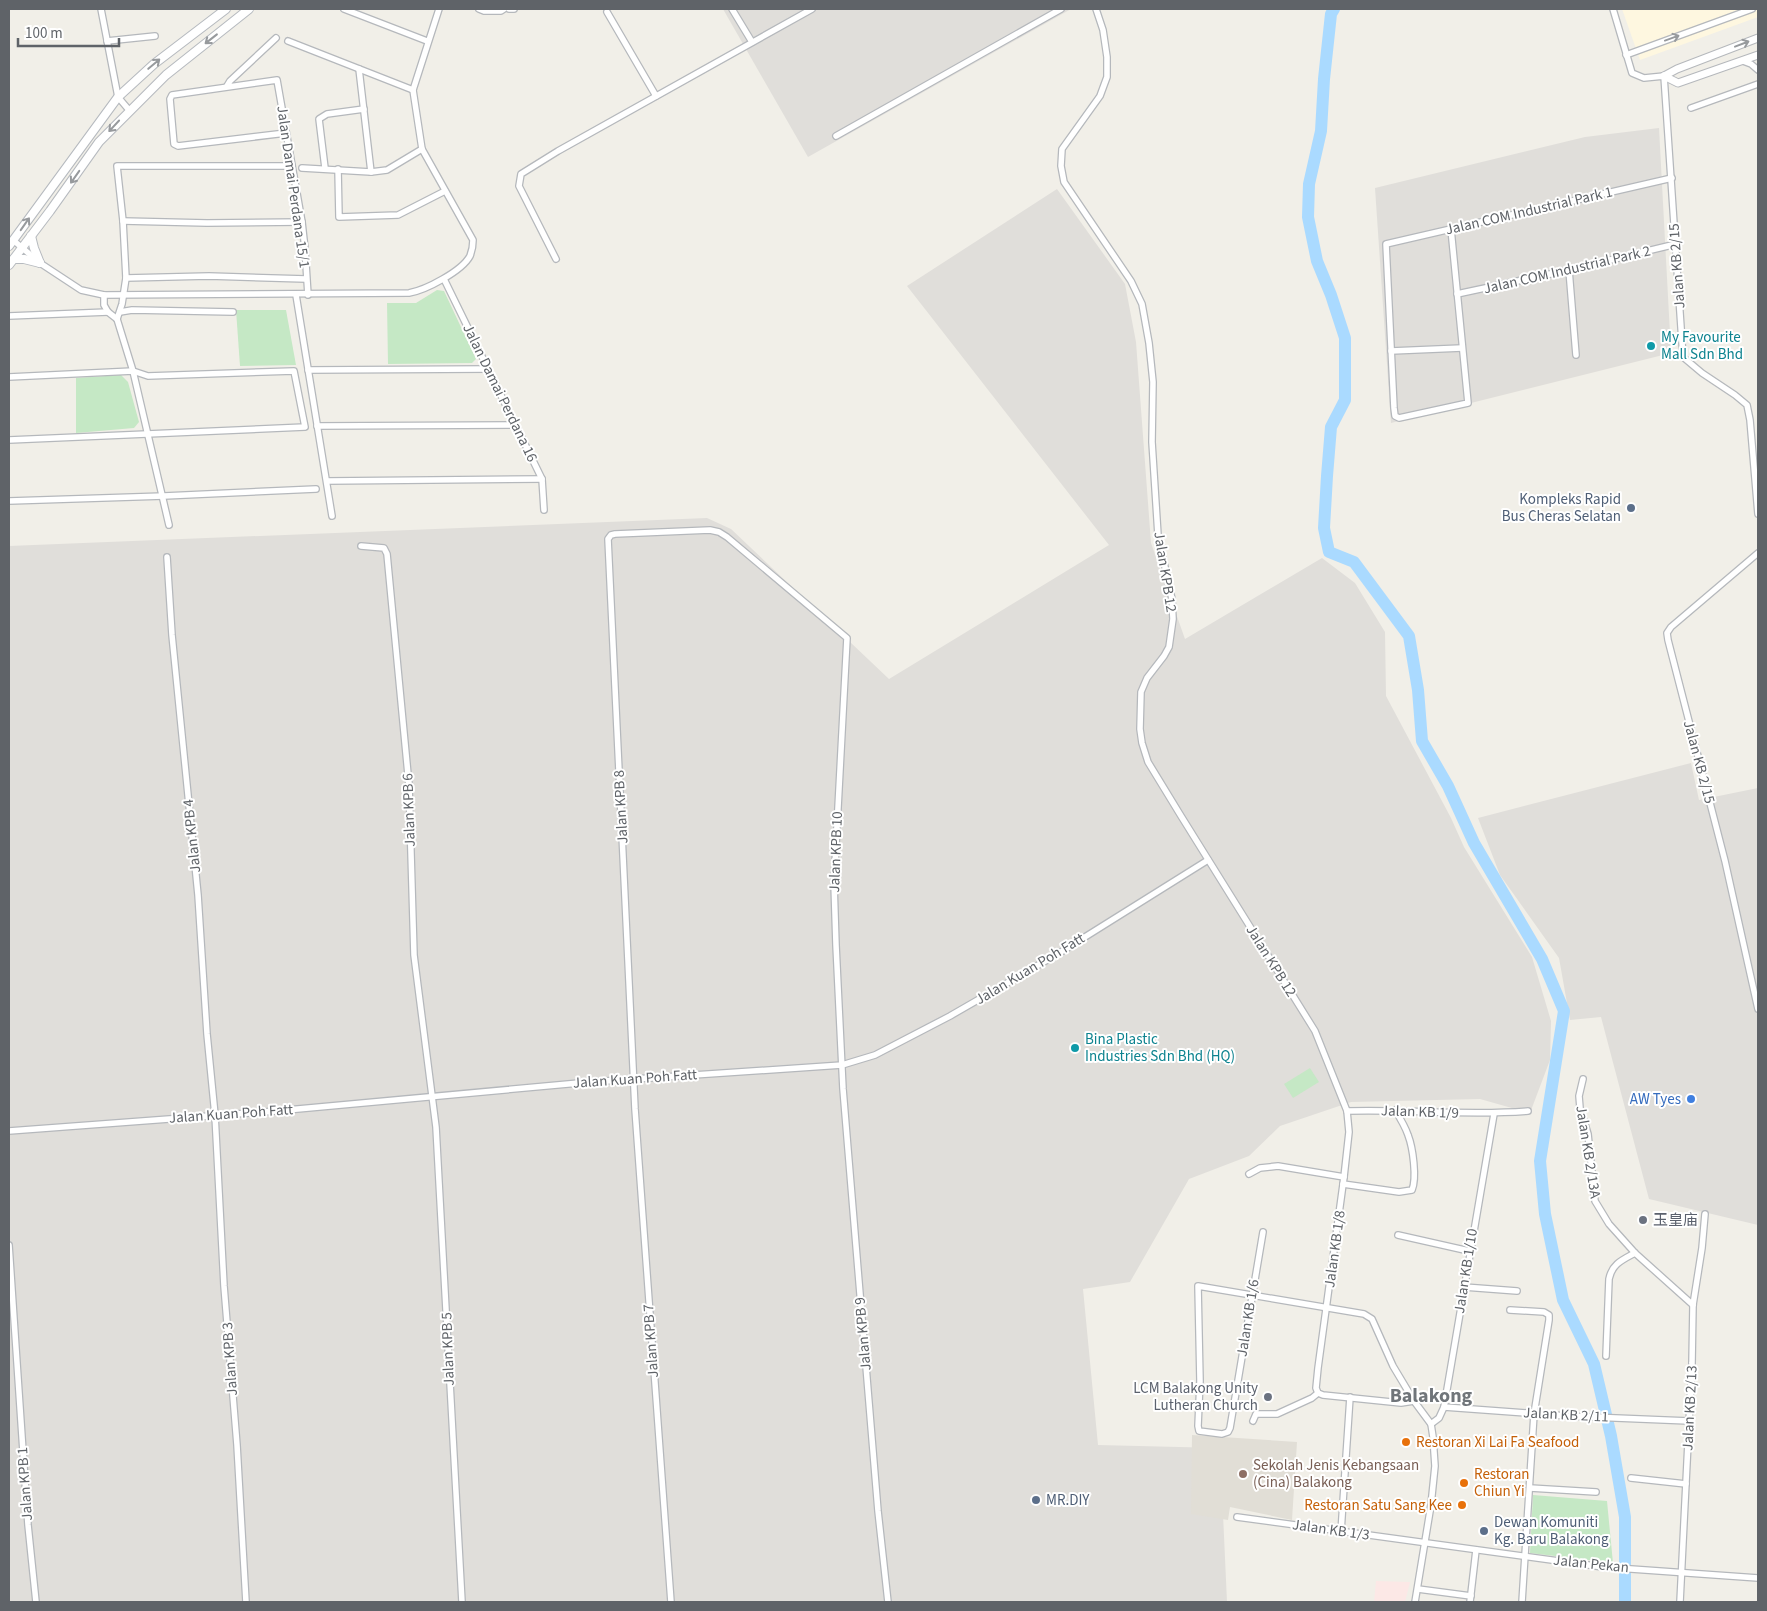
<svg xmlns="http://www.w3.org/2000/svg" width="1767" height="1611" viewBox="0 0 1767 1611" font-family="'Source Sans 3','Noto Sans SC',sans-serif">
<style>
.commercial{fill:#fef7e0}
.industrial{fill:#e0deda}
.education{fill:#e1ded6}
.medical{fill:#fce8e6}
.green{fill:#c5e8c5}
.lines{fill:none;stroke-linecap:round;stroke-linejoin:round}
.river{stroke:#aadaff;stroke-width:12}
.minor-casing{stroke:#b5b8bc;stroke-width:8}
.tertiary-casing{stroke:#b5b8bc;stroke-width:9}
.secondary-casing{stroke:#b6babf;stroke-width:10}
.minor{stroke:#fff;stroke-width:5.5}
.tertiary{stroke:#fff;stroke-width:7}
.secondary{stroke:#fff;stroke-width:8}
.oneway{stroke:#979a9d}
.culture-dot{fill:#0f9aa8;stroke:#fff;stroke-width:2}
.service-dot{fill:#5c6f8a;stroke:#fff;stroke-width:2}
.shop-dot{fill:#3f7fe0;stroke:#fff;stroke-width:2}
.worship-dot{fill:#6b7280;stroke:#fff;stroke-width:2}
.food-dot{fill:#e8710a;stroke:#fff;stroke-width:2}
.education-dot{fill:#8d6e63;stroke:#fff;stroke-width:2}
.labels{text-anchor:middle;dominant-baseline:central;stroke-width:4;stroke-linejoin:round;paint-order:stroke}
.street-label{font-size:15px;fill:#5f6368;stroke:#fff}
.culture-label{font-size:15px;fill:#0d838f;stroke:#fff;text-anchor:start}
.service-label{font-size:15px;fill:#4e5e75;stroke:#fff;text-anchor:start}
.shop-label{font-size:15px;fill:#366cbe;stroke:#fff;text-anchor:end}
.worship-label{font-size:15px;fill:#5b616d;stroke:#fff;text-anchor:start}
.food-label{font-size:15px;fill:#c56008;stroke:#fff;text-anchor:start}
.education-label{font-size:15px;fill:#785e54;stroke:#fff;text-anchor:start}
.district-label{font-size:20px;font-weight:bold;fill:#70757a;stroke:#fff}
</style>
<rect width="100%" height="100%" fill="#f1efe8"/>
<polygon class="commercial" points="1622,9 1758,9 1758,17 1640,60"/>
<g class="industrial">
<polygon points="723,9 1071,9 808,157"/>
<polygon points="1659,128 1671,353 1391,423 1375,188 1585,137"/>
<polygon points="1057,189 1125,284 1136,342 1151,543 1185,639 1322,558 1355,583 1385,632 1386,696 1451,818 1464,847 1532,957 1551,1021 1550,1060 1530,1113 1480,1099 1351,1102 1280,1126 1249,1156 1189,1179 1130,1282 1083,1289 1098,1445 1220,1448 1227,1602 9,1602 9,546 707,518 731,529 889,679 1109,545 907,286"/>
<polygon points="1691,763 1699,800 1758,788 1758,1225 1649,1199 1601,1017 1570,1020 1559,958 1500,875 1478,818"/>
</g>
<polygon class="education" points="1192,1435 1297,1442 1292,1520 1230,1507 1228,1520 1191,1514"/>
<polygon class="medical" points="1376,1581 1410,1582 1405,1602 1374,1602"/>
<g class="green">
<polygon points="437,290 444,291 476,359 472,363 388,364 387,303 416,303"/>
<polygon points="236,310 286,310 296,365 240,366"/>
<polygon points="121,375 128,382 139,422 134,428 76,433 76,378"/>
<polygon points="1310,1068 1319,1082 1293,1098 1284,1084"/>
<polygon points="1533,1495 1607,1501 1613,1563 1530,1553"/>
</g>
<g class="lines">
<polyline class="river" points="1334,9 1331,14 1324,79 1321,131 1309,184 1308,217 1317,261 1331,295 1345,338 1345,400 1331,427 1327,476 1324,528 1329,552 1354,562 1409,636 1418,690 1422,741 1448,786 1474,843 1542,959 1564,1011 1540,1161 1545,1214 1563,1300 1594,1364 1611,1436 1625,1517 1625,1602"/>
<defs>
<g id="minor">
<polyline points="101,9 118,97 129,110"/>
<polyline points="344,9 427,41"/>
<polyline points="479,9 484,11 501,11 504,9"/>
<polyline points="509,9 514,9"/>
<polyline points="732,9 752,42"/>
<polyline points="1096,9 1103,30 1107,57 1107,77 1100,96 1062,149 1061,166 1064,182 1131,281 1142,304 1149,343 1153,382 1152,442 1158,535 1172,599 1173,619 1169,647 1164,656 1147,678 1141,692 1140,729 1142,743 1148,762 1181,816 1315,1031 1347,1111 1349,1132 1344,1177 1318,1368 1316,1388 1318,1393 1323,1395 1401,1403 1414,1401"/>
<polyline points="1613,9 1632,73 1644,78 1664,76 1683,357 1702,373 1735,395 1747,405 1750,420 1758,514"/>
<polyline points="607,12 656,96"/>
<polyline points="107,41 155,36"/>
<polyline points="288,41 413,90"/>
<polyline points="1626,55 1752,9"/>
<polyline points="1743,61 1751,64 1758,70"/>
<polyline points="359,69 371,172"/>
<polyline points="227,86 230,81 276,38"/>
<polyline points="1691,108 1758,84"/>
<polyline points="286,133 178,146 174,144 170,99 172,95 277,80 302,222 305,249 308,295"/>
<polyline points="836,136 1061,9"/>
<polyline points="302,168 371,172 387,170 422,149"/>
<polyline points="325,168 319,119 327,114 364,109"/>
<polyline points="338,169 339,217 398,215 445,191"/>
<polyline points="123,221 207,223 302,222"/>
<polyline points="1451,229 1468,403 1399,418 1395,416 1394,408 1386,244 1672,178"/>
<path d="M13 240 40 263 81 290 104 295 409 293C426 290 462 271 470 256 472 251 473 245 473 240L422 149 413 90 439 9"/>
<polyline points="556,259 519,186 521,174 558,151 812,9"/>
<polyline points="1569,270 1576,355"/>
<polyline points="126,278 209,276 306,279"/>
<polyline points="444,279 542,479 544,510"/>
<polyline points="1457,294 1569,270 1676,244"/>
<polyline points="104,295 104,305 108,312 117,319 133,371 169,525"/>
<polyline points="296,295 332,516"/>
<polyline points="120,312 132,310 233,312"/>
<polyline points="9,316 108,312"/>
<polyline points="117,319 122,304 126,278 123,221 117,166 292,166"/>
<polyline points="1391,351 1462,348"/>
<polyline points="308,370 488,369"/>
<polyline points="9,377 133,371 148,376 294,371 305,427 9,440"/>
<polyline points="317,426 516,425"/>
<polyline points="327,481 542,479"/>
<polyline points="9,501 164,496 316,489"/>
<polyline points="361,546 384,548 387,554 409,785 414,955 436,1127 462,1602"/>
<polyline points="1758,553 1671,627 1667,633 1668,640 1725,861 1758,1009"/>
<polyline points="167,557 172,635 198,895 207,1034 215,1115 224,1286 237,1445 246,1602"/>
<polyline points="1583,1079 1579,1096 1580,1108 1588,1134 1595,1201 1609,1224 1635,1253 1693,1305"/>
<path d="M1347 1111C1407 1109 1468 1116 1528 1111"/>
<polyline points="9,1131 276,1111 590,1082 842,1065 875,1055 950,1016 1061,952 1208,860"/>
<polyline points="1249,1174 1260,1168 1278,1166 1344,1177"/>
<path d="M1343 1184 1399 1192 1412 1190C1417 1178 1413 1148 1408 1135 1405 1126 1400 1118 1395 1110"/>
<polyline points="1263,1232 1230,1428 1228,1432 1222,1434 1199,1431 1198,1426 1200,1381 1198,1286 1364,1314 1372,1319 1393,1366 1414,1401 1431,1424 1433,1437 1435,1466 1431,1505 1415,1602"/>
<polyline points="1398,1235 1469,1251"/>
<polyline points="9,1245 28,1525 36,1602"/>
<polyline points="1464,1287 1517,1291"/>
<polyline points="1510,1310 1544,1312 1549,1315 1549,1320 1534,1414 1522,1602"/>
<path d="M1606 1356 1609 1279C1612 1264 1622 1260 1635 1253"/>
<polyline points="1444,1407 1567,1416 1689,1421"/>
<polyline points="1253,1421 1256,1414 1277,1414 1312,1398 1318,1393"/>
<polyline points="1431,1424 1439,1418 1444,1407 1494,1114"/>
<polyline points="1631,1478 1686,1484"/>
<polyline points="1530,1488 1596,1492"/>
<polyline points="1237,1517 1603,1567 1758,1578"/>
<polyline points="1341,1532 1350,1397"/>
<polyline points="1418,1589 1471,1596"/>
<polyline points="671,1602 635,1109 608,539 611,535 615,534 710,530 719,532 727,537 847,638 834,883 836,945 843,1089 878,1511 888,1602"/>
<polyline points="1470,1602 1476,1550"/>
<polyline points="1680,1602 1692,1363 1693,1305 1702,1248 1705,1214"/>
</g>
<g id="tertiary">
<polyline points="1664,76 1677,69 1758,38"/>
<polyline points="1664,76 1678,83 1758,55"/>
</g>
<g id="secondary">
<polyline points="31,236 34,248 40,263"/>
<polyline points="9,246 118,97 154,64 226,9"/>
<polyline points="14,259 24,259 40,263"/>
<polyline points="9,265 50,211 99,142 166,75 249,9"/>
</g>
</defs>
<use href="#minor" class="minor-casing"/>
<use href="#tertiary" class="tertiary-casing"/>
<use href="#secondary" class="secondary-casing"/>
<use href="#minor" class="minor"/>
<use href="#tertiary" class="tertiary"/>
<use href="#secondary" class="secondary"/>
</g>
<defs><path id="oneway-shaft" d="M-6 0H5M1.5-3L5.5 0L1.5 3" fill="none" stroke-width="1.6" stroke-linecap="round" stroke-linejoin="round" transform="scale(1.25)"/></defs>
<g class="oneway">
<use href="#oneway-shaft" transform="translate(1672 38) rotate(-20)"/>
<use href="#oneway-shaft" transform="translate(211 39) rotate(142)"/>
<use href="#oneway-shaft" transform="translate(1742 44) rotate(-21)"/>
<use href="#oneway-shaft" transform="translate(154 64) rotate(-40)"/>
<use href="#oneway-shaft" transform="translate(114 126) rotate(133)"/>
<use href="#oneway-shaft" transform="translate(75 177) rotate(125)"/>
<use href="#oneway-shaft" transform="translate(25 224) rotate(-55)"/>
</g>
<g class="culture-dot">
<circle cx="1651" cy="346" r="5"/>
<circle cx="1075" cy="1048" r="5"/>
</g>
<g class="service-dot">
<circle cx="1631" cy="508" r="5"/>
<circle cx="1036" cy="1500" r="5"/>
<circle cx="1484" cy="1531" r="5"/>
</g>
<circle class="shop-dot" cx="1691" cy="1099" r="5"/>
<g class="worship-dot">
<circle cx="1643" cy="1220" r="5"/>
<circle cx="1268" cy="1397" r="5"/>
</g>
<g class="food-dot">
<circle cx="1406" cy="1442" r="5"/>
<circle cx="1464" cy="1483" r="5"/>
<circle cx="1462" cy="1505" r="5"/>
</g>
<circle class="education-dot" cx="1243" cy="1474" r="5"/>
<g class="labels">
<g class="street-label">
<text transform="translate(293 187) rotate(82)">Jalan Damai Perdana 15/1</text>
<text transform="translate(1529 211) rotate(-13)">Jalan COM Industrial Park 1</text>
<text transform="translate(1677 266) rotate(-94)">Jalan KB 2/15</text>
<text transform="translate(1567 270) rotate(-13)">Jalan COM Industrial Park 2</text>
<text transform="translate(500 393) rotate(64)">Jalan Damai Perdana 16</text>
<text transform="translate(1165 572) rotate(81)">Jalan KPB 12</text>
<text transform="translate(1699 762) rotate(75)">Jalan KB 2/15</text>
<text transform="translate(621 807) rotate(-93)">Jalan KPB 8</text>
<text transform="translate(409 810) rotate(-92)">Jalan KPB 6</text>
<text transform="translate(192 836) rotate(-96)">Jalan KPB 4</text>
<text transform="translate(836 852) rotate(-88)">Jalan KPB 10</text>
<text transform="translate(1271 961) rotate(58)">Jalan KPB 12</text>
<text transform="translate(1030 969) rotate(-31)">Jalan Kuan Poh Fatt</text>
<text transform="translate(635 1079) rotate(-4)">Jalan Kuan Poh Fatt</text>
<text transform="translate(1420 1112) rotate(2)">Jalan KB 1/9</text>
<text transform="translate(231 1114) rotate(-4)">Jalan Kuan Poh Fatt</text>
<text transform="translate(1588 1152) rotate(81)">Jalan KB 2/13A</text>
<text transform="translate(1335 1249) rotate(-82)">Jalan KB 1/8</text>
<text transform="translate(1466 1271) rotate(-81)">Jalan KB 1/10</text>
<text transform="translate(1248 1318) rotate(-81)">Jalan KB 1/6</text>
<text transform="translate(863 1334) rotate(-95)">Jalan KPB 9</text>
<text transform="translate(651 1341) rotate(-94)">Jalan KPB 7</text>
<text transform="translate(448 1349) rotate(-92)">Jalan KPB 5</text>
<text transform="translate(230 1359) rotate(-94)">Jalan KPB 3</text>
<text transform="translate(1690 1408) rotate(-87)">Jalan KB 2/13</text>
<text transform="translate(1566 1415) rotate(3)">Jalan KB 2/11</text>
<text transform="translate(25 1484) rotate(-94)">Jalan KPB 1</text>
<text transform="translate(1331 1530) rotate(8)">Jalan KB 1/3</text>
<text transform="translate(1591 1564) rotate(6)">Jalan Pekan</text>
</g>
<g class="culture-label">
<text x="1661" y="337">My Favourite<tspan x="1661" dy="17">Mall Sdn Bhd</tspan></text>
<text x="1085" y="1039">Bina Plastic<tspan x="1085" dy="17">Industries Sdn Bhd (HQ)</tspan></text>
</g>
<g class="service-label">
<text x="1621" y="499" text-anchor="end">Kompleks Rapid<tspan x="1621" dy="17">Bus Cheras Selatan</tspan></text>
<text x="1046" y="1500">MR.DIY</text>
<text x="1494" y="1522">Dewan Komuniti<tspan x="1494" dy="17">Kg. Baru Balakong</tspan></text>
</g>
<g class="shop-label">
<text x="1681" y="1099">AW Tyes</text>
</g>
<g class="worship-label">
<text x="1653" y="1220">玉皇庙</text>
<text x="1258" y="1388" text-anchor="end">LCM Balakong Unity<tspan x="1258" dy="17">Lutheran Church</tspan></text>
</g>
<g class="food-label">
<text x="1416" y="1442">Restoran Xi Lai Fa Seafood</text>
<text x="1474" y="1474">Restoran<tspan x="1474" dy="17">Chiun Yi</tspan></text>
<text x="1452" y="1505" text-anchor="end">Restoran Satu Sang Kee</text>
</g>
<g class="education-label">
<text x="1253" y="1465">Sekolah Jenis Kebangsaan<tspan x="1253" dy="17">(Cina) Balakong</tspan></text>
</g>
<g class="district-label">
<text x="1431" y="1396">Balakong</text>
</g>
</g>
<rect width="1767" height="1611" fill="none" stroke="#5f6368" stroke-width="20"/>
<path d="M18 38v8h101v-8" fill="none" stroke="#5f6368" stroke-width="2.5"/>
<text x="25" y="38" font-size="15" fill="#5f6368" stroke="#ffffff" stroke-width="4" paint-order="stroke">100 m</text>
</svg>
